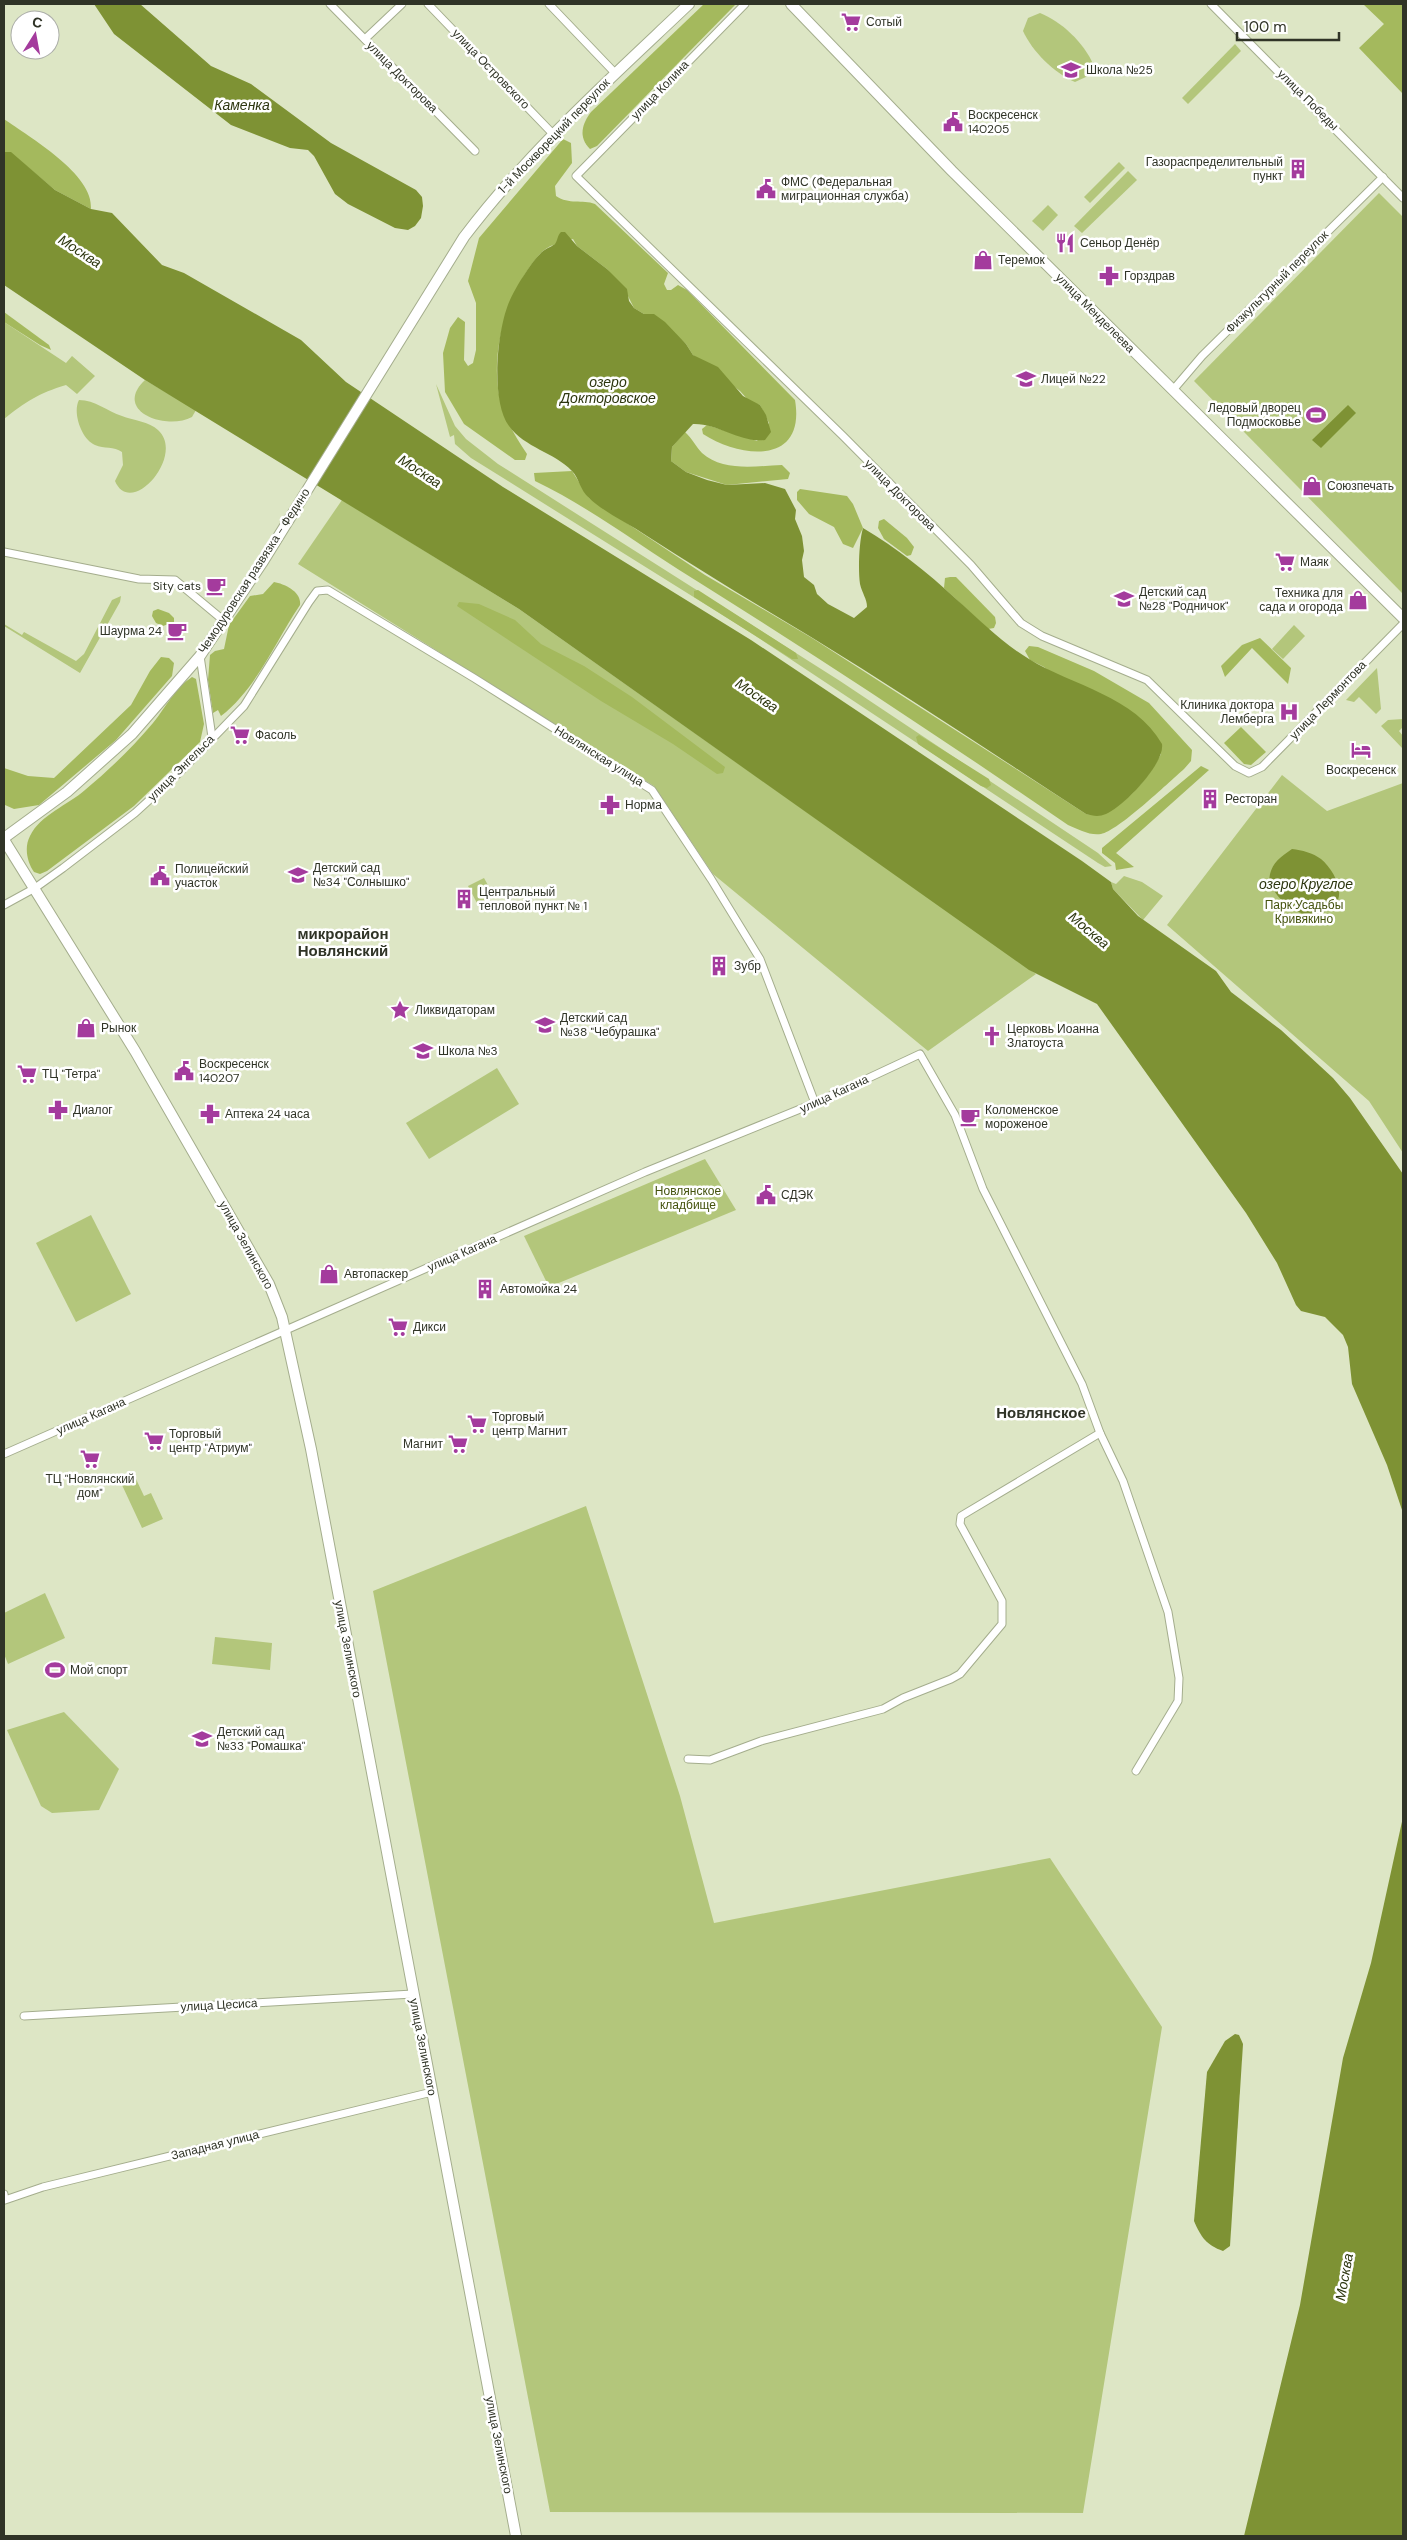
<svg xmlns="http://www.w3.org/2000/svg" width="1407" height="2540" viewBox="0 0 1407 2540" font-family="'DM Sans',sans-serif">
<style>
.green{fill:#b3c67b}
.forest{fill:#a4b95d}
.water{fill:#7e9234}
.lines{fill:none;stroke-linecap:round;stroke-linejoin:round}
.street-casing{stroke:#a4ad8d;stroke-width:9}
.secondary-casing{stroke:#a4ad8d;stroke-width:12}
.street{stroke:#fff;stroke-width:7}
.secondary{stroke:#fff;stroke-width:10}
.labels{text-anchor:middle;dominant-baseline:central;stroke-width:5;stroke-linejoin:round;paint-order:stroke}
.poi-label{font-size:12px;fill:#303427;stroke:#fff;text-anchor:start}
.street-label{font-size:12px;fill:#303427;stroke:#fff}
.park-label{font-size:12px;fill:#45530e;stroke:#fff}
.water-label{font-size:14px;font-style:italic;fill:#2d360f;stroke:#fff}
.quarter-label{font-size:15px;font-weight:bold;fill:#303427;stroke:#fff}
</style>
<rect width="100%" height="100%" fill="#dde6c5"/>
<g class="green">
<path d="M1040 13C1061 21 1084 43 1093 64L1088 76 1075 82C1054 73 1032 51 1023 31L1028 18Z"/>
<polygon points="1235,44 1241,51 1188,104 1182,98"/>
<polygon points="1119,162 1125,168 1090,203 1084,197"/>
<polygon points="1128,171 1137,180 1082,233 1074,226"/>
<polygon points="1379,193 1403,217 1403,594 1194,381"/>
<polygon points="1048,205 1058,215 1043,231 1032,221"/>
<path d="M4 322 66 363 72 356 95 376 77 394 66 385C39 393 25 402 4 419Z"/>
<path d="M145 380 196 410 192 417C166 431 112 411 145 380Z"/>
<polygon points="436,384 455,426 466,439 498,464 840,681 1098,853 1112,866 1105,867 1098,863 748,631 471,458 455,444 454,435 450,437"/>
<path d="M79 400C95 400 107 411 122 416 132 420 150 422 158 430 186 455 131 519 115 481L123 465 122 452C114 446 104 449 95 445 82 440 72 413 79 400Z"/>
<polygon points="342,500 519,609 1036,974 928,1051 713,874 654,786 298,564"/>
<polygon points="121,596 120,602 80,673 4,626 4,624 22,635 24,632 76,661 84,654 112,600"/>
<polygon points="1294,625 1305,636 1283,659 1272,649"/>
<polygon points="1377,668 1381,709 1376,714 1359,697 1354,702 1346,700"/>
<polygon points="1403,719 1403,727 1399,731 1403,736 1403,749 1381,726 1388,720"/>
<polygon points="1282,775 1327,811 1403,783 1403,1153 1369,1101 1167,925"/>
<polygon points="1124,876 1142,882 1163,896 1143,920 1113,889 1111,882 1116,884"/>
<polygon points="484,878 494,896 478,905 468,886"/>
<polygon points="497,1068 519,1104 429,1159 406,1123"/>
<polygon points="705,1159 736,1210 549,1287 524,1236"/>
<polygon points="91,1215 131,1294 76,1322 36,1243"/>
<polygon points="136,1479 144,1496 151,1493 163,1519 142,1528 122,1485"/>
<polygon points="586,1506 680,1796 714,1923 1050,1858 1162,2027 1083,2513 550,2512 373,1591"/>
<polygon points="45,1593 65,1638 8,1664 4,1654 4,1613"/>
<polygon points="215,1637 272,1643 270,1670 212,1664"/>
<polygon points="64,1712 119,1769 99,1810 52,1813 41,1806 7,1730"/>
</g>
<g class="forest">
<path d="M704 4H736L597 146 590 149C578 137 582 124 591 112Z"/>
<polygon points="1363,4 1403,4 1403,94 1359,48 1384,24"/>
<path d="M4 119C29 137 94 174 91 209L55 190 11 153 4 152Z"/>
<path d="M563 139 571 143 572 163 555 186 556 196C569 205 582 199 595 204L668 273 664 284 667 290H671L678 285 687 290 795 400C806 465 742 459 703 434L702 429 707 425 757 441 769 423 760 405 750 402 740 391 693 355 686 344 654 315 644 314 634 308 627 294 607 269 577 246 573 239C561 242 547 245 539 255 510 288 492 344 498 388 501 413 513 433 527 454L525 460H515L464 424 445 392 443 353 450 328 458 317 465 322 464 360 468 366 473 363 476 350V303L468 281 479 238Z"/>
<polygon points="4,312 49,345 51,350 40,345 4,322"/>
<path d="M685 432C692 438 696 447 702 453 723 472 756 466 782 465L790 473 788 479 727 485 686 472 671 461 672 447Z"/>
<path d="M572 471 589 498 705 575 812 638 1086 814C1116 820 1149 778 1161 754L1044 667 1030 660 1025 651 1029 646 1038 647 1094 671 1149 703 1192 750 1191 761 1184 769C1168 783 1118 831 1101 834 1090 836 1078 829 1068 825 944 740 820 658 692 578 640 546 591 508 535 481L534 473Z"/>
<polygon points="800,489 847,496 853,504 863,528 853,548 843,544 834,527 809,514 797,500 797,492"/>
<polygon points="884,519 907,538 914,547 911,555 907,556 884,539 878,528 879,521"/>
<polygon points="950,577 956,577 995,617 996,623 994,628 988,629 944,588 945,578"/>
<path d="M274 582C285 584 302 592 300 605 275 642 257 688 221 716L218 710 213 713 208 680 210 655 215 651 224 649 229 625 250 596 263 594Z"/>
<polygon points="698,590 796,653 798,659 792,659 694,597 694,591"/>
<polygon points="459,602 479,604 515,620 541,644 584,666 632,697 725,767 723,773 717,774 673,744 601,701 457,606"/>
<polygon points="158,609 169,613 174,618 174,622 163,626 156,623 152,616 153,611"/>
<polygon points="1260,638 1291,668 1288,684 1252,648 1225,677 1221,666 1242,645"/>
<polygon points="161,657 169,658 174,663 172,676 116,740 39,805 14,809 5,805 4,768 28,776 54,778 131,705 150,671"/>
<path d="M192 677 196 679 204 724 200 742 134 806 47 871 40 874 34 872C27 862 24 847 30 836 40 815 68 805 85 790 110 769 132 748 153 723 166 707 175 688 192 677Z"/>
<polygon points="1241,727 1266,752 1251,765 1244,764 1224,743"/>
<polygon points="919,735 989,779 991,785 987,788 981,786 918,744 916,737"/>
<polygon points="1201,766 1209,770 1116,853 1134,867 1116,870 1115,863 1102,853 1102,848"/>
</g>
<g class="water">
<polygon points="94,4 140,4 211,66 251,84 331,143 416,190 422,197 423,206 421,218 415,226 408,230 395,228 348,204 335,194 314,156 308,150 290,148 231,125 114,34"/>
<polygon points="4,152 11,152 55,190 91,209 112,213 162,265 184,273 301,340 346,382 503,487 751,640 1082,861 1111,882 1113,889 1138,916 1216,971 1231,992 1281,1030 1333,1078 1350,1098 1403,1174 1403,1513 1387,1465 1352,1384 1348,1347 1343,1335 1325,1317 1301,1311 1296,1305 1277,1263 1246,1213 1097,1004 1029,970 519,609 145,380 4,285"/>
<path d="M561 232H565L577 246 607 269 627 289 629 301 634 308 644 314H654L665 322 686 344 693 355 718 367 743 396 760 405 766 415 771 432 765 440C740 443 718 423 693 424L672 447 671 461 686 472 707 480 727 485 765 483 785 489 796 510 795 519 802 536 804 551 802 560 804 577 814 585 817 594 828 604 854 618 867 607C867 599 862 593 860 584 858 570 859 542 863 528 897 548 927 572 956 599 980 620 1002 643 1029 659 1073 686 1135 696 1162 744 1165 764 1123 807 1106 814 1099 817 1093 816 1086 814 995 755 904 694 811 637 756 604 701 571 647 536 628 523 605 513 589 498 580 490 579 478 572 471 554 452 525 448 509 426 490 400 497 328 510 300 516 287 530 264 540 254 544 249 551 247 555 244 558 240 557 236 561 232Z"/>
<polygon points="1348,405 1356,413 1321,448 1312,440"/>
<path d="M1292 849C1302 850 1313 853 1321 859 1333 869 1346 892 1335 905 1330 910 1321 914 1314 917 1293 912 1279 902 1269 882 1270 864 1278 859 1292 849Z"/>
<polygon points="1403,1817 1403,2536 1244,2536 1300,2305 1343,2058 1371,1963"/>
<path d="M1235 2034 1239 2035 1243 2044 1230 2246 1223 2251C1206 2245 1201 2237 1194 2221L1207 2072 1225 2041Z"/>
</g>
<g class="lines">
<defs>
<g id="street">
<polyline points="330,4 475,151"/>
<polyline points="428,4 553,134"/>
<polyline points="549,4 615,73"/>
<polyline points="745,4 576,176 843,436 971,565 1021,623 1042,636 1147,680 1235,766 1249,773 1262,767 1403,624"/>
<polyline points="1211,4 1403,198"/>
<polyline points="365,39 402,4"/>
<polyline points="1173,390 1202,356 1383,177"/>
<polyline points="4,552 139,579 175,580 223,620"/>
<polyline points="200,656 212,737"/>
<polyline points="4,905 35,888 63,868 135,813 180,772 244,706 309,602 317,591 328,590 474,678 652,790 711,879 760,959 815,1103"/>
<polyline points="4,1454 645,1172 815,1103 920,1054 955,1115 983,1189 1082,1384 1100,1433 1123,1481 1168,1612 1179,1678 1178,1701 1136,1771"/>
<polyline points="688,1759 710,1760 761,1741 883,1709 903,1698 951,1679 960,1674 1002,1624 1002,1601 960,1524 961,1516 1100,1433"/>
<polyline points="24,2016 413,1994"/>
<polyline points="4,2194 5,2200 43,2187 432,2092"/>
</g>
<g id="secondary">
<polyline points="791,4 952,171 1403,618"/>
<path d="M4 838 67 792 132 734 200 656 262 563 464 237C529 151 611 78 689 4"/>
<polyline points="4,840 135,1051 269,1284 282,1317 311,1449 516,2536"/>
</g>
</defs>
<use href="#street" class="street-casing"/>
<use href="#secondary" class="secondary-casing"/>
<use href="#street" class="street"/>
<use href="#secondary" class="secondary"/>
</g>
<defs>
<symbol id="supermarket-bare" viewBox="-9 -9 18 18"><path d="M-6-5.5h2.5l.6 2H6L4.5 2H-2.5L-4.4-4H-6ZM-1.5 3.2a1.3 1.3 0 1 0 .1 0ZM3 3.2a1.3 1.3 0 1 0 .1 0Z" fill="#a43b9d" stroke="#fff" stroke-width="2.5" paint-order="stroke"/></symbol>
<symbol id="school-bare" viewBox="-9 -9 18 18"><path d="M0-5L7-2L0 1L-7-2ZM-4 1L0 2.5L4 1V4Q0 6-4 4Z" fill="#a43b9d" stroke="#fff" stroke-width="2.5" paint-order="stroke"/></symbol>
<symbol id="civic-bare" viewBox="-9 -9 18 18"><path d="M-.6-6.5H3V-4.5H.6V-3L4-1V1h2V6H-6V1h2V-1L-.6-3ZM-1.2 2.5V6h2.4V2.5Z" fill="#a43b9d" stroke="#fff" stroke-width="2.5" paint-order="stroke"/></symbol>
<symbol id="building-bare" viewBox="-9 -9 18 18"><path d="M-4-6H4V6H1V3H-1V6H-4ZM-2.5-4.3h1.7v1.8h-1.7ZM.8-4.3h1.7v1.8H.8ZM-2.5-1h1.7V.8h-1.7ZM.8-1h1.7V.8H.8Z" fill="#a43b9d" stroke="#fff" stroke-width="2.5" paint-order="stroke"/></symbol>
<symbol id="restaurant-bare" viewBox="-9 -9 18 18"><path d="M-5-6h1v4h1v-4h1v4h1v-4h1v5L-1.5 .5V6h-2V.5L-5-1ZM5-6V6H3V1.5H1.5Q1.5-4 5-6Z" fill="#a43b9d" stroke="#fff" stroke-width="2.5" paint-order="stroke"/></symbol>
<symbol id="shop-bare" viewBox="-9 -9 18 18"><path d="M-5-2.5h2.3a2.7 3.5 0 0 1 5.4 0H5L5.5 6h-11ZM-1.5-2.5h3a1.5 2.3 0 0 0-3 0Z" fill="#a43b9d" stroke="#fff" stroke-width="2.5" paint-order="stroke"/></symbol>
<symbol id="pharmacy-bare" viewBox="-9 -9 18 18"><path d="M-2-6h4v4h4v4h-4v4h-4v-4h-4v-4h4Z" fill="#a43b9d" stroke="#fff" stroke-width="2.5" paint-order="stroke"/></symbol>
<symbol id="stadium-bare" viewBox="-9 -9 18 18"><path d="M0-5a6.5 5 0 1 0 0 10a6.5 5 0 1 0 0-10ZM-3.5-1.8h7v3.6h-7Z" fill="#a43b9d" stroke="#fff" stroke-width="2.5" paint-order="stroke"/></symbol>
<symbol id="cafe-bare" viewBox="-9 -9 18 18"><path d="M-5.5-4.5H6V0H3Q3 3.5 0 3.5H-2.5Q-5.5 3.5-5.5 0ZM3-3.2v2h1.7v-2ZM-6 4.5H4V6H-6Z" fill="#a43b9d" stroke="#fff" stroke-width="2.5" paint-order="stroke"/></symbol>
<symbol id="hospital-bare" viewBox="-9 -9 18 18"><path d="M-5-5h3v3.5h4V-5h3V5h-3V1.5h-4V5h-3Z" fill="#a43b9d" stroke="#fff" stroke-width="2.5" paint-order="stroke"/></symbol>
<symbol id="hotel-bare" viewBox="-9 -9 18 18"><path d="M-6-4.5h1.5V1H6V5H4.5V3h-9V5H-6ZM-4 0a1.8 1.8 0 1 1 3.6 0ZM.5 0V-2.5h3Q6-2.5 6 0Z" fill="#a43b9d" stroke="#fff" stroke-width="2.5" paint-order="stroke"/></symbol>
<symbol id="sight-bare" viewBox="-9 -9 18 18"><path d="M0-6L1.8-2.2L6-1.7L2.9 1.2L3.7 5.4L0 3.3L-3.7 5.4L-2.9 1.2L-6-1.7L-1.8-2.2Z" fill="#a43b9d" stroke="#fff" stroke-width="2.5" paint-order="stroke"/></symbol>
<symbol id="church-bare" viewBox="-9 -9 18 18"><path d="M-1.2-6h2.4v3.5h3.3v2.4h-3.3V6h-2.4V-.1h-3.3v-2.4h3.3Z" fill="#a43b9d" stroke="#fff" stroke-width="2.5" paint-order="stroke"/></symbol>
</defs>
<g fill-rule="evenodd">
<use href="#supermarket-bare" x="837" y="8" width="28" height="28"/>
<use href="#school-bare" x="1057" y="56" width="28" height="28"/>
<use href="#civic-bare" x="939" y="108" width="28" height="28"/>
<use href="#building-bare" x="1284" y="155" width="28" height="28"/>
<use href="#civic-bare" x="752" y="175" width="28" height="28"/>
<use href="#restaurant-bare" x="1051" y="229" width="28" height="28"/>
<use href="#shop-bare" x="969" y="246" width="28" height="28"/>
<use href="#pharmacy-bare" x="1095" y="262" width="28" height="28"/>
<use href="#school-bare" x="1012" y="365" width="28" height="28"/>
<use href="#stadium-bare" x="1302" y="401" width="28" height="28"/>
<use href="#shop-bare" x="1298" y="472" width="28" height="28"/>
<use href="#supermarket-bare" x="1271" y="548" width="28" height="28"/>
<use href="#cafe-bare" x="202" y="572" width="28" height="28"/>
<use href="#school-bare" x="1110" y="585" width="28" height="28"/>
<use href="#shop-bare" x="1344" y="586" width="28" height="28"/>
<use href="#cafe-bare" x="163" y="617" width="28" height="28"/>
<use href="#hospital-bare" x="1275" y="698" width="28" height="28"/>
<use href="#supermarket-bare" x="226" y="721" width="28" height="28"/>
<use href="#hotel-bare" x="1347" y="736" width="28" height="28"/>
<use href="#building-bare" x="1196" y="785" width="28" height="28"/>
<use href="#pharmacy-bare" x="596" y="791" width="28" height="28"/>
<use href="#school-bare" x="284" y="861" width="28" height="28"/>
<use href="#civic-bare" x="146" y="862" width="28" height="28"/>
<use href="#building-bare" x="450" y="885" width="28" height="28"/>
<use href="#building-bare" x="705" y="952" width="28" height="28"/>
<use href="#sight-bare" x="386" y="996" width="28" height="28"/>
<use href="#school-bare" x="531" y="1011" width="28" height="28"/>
<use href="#shop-bare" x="72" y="1014" width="28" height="28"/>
<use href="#church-bare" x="978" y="1022" width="28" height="28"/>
<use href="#school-bare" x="409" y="1037" width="28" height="28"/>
<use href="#civic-bare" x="170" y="1057" width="28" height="28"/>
<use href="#supermarket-bare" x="13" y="1060" width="28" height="28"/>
<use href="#pharmacy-bare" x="44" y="1096" width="28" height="28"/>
<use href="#pharmacy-bare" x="196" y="1100" width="28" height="28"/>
<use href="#cafe-bare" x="956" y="1103" width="28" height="28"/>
<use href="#civic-bare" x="752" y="1181" width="28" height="28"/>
<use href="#shop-bare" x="315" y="1260" width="28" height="28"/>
<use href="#building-bare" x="471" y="1275" width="28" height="28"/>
<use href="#supermarket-bare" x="384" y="1313" width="28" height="28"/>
<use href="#supermarket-bare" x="463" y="1410" width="28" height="28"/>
<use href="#supermarket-bare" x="140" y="1427" width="28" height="28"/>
<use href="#supermarket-bare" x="444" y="1430" width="28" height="28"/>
<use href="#supermarket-bare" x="76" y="1445" width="28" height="28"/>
<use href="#stadium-bare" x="41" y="1656" width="28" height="28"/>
<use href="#school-bare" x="188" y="1725" width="28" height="28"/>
</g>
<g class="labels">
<g class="poi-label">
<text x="866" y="22">Сотый</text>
<text x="1086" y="70">Школа №25</text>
<text x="968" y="115">Воскресенск<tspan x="968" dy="14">140205</tspan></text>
<text x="1283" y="162" text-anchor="end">Газораспределительный<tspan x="1283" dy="14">пункт</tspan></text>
<text x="781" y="182">ФМС (Федеральная<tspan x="781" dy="14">миграционная служба)</tspan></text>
<text x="1080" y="243">Сеньор Денёр</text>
<text x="998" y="260">Теремок</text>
<text x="1124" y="276">Горздрав</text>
<text x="1041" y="379">Лицей №22</text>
<text x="1301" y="408" text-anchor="end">Ледовый дворец<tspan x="1301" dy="14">Подмосковье</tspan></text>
<text x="1327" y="486">Союзпечать</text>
<text x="1300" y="562">Маяк</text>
<text x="201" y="586" text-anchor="end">Sity cats</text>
<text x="1139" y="592">Детский сад<tspan x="1139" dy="14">№28 "Родничок"</tspan></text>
<text x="1343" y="593" text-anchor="end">Техника для<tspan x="1343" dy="14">сада и огорода</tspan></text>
<text x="162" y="631" text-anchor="end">Шаурма 24</text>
<text x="1274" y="705" text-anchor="end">Клиника доктора<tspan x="1274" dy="14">Лемберга</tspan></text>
<text x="255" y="735">Фасоль</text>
<text x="1361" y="770" text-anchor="middle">Воскресенск</text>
<text x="1225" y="799">Ресторан</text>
<text x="625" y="805">Норма</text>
<text x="313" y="868">Детский сад<tspan x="313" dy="14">№34 "Солнышко"</tspan></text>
<text x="175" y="869">Полицейский<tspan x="175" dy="14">участок</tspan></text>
<text x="479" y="892">Центральный<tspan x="479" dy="14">тепловой пункт № 1</tspan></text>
<text x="734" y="966">Зубр</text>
<text x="415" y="1010">Ликвидаторам</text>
<text x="560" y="1018">Детский сад<tspan x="560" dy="14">№38 "Чебурашка"</tspan></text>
<text x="101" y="1028">Рынок</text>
<text x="1007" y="1029">Церковь Иоанна<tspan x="1007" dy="14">Златоуста</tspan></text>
<text x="438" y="1051">Школа №3</text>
<text x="199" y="1064">Воскресенск<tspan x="199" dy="14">140207</tspan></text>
<text x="42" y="1074">ТЦ "Тетра"</text>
<text x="73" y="1110">Диалог</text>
<text x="985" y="1110">Коломенское<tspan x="985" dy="14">мороженое</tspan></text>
<text x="225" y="1114">Аптека 24 часа</text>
<text x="781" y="1195">СДЭК</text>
<text x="344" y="1274">Автопаскер</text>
<text x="500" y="1289">Автомойка 24</text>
<text x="413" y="1327">Дикси</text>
<text x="492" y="1417">Торговый<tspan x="492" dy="14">центр Магнит</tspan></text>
<text x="169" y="1434">Торговый<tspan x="169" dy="14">центр "Атриум"</tspan></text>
<text x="443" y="1444" text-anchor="end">Магнит</text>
<text x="90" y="1479" text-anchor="middle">ТЦ "Новлянский<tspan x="90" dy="14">дом"</tspan></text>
<text x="70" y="1670">Мой спорт</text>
<text x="217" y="1732">Детский сад<tspan x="217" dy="14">№33 "Ромашка"</tspan></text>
</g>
<g class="street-label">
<text transform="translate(491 69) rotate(46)">улица Островского</text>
<text transform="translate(402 77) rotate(45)">улица Докторова</text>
<text transform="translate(660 90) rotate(-46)">улица Колина</text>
<text transform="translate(1308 100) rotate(45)">улица Победы</text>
<text transform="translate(554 136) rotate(-46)">1-й Москворецкий переулок</text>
<text transform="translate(1277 282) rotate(-45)">Физкультурный переулок</text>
<text transform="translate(1095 313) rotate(45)">улица Менделеева</text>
<text transform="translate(900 495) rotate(45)">улица Докторова</text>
<text transform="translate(254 571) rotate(-57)">Чемодуровская развязка - Федино</text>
<text transform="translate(1328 700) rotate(-46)">улица Лермонтова</text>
<text transform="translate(599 756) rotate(32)">Новлянская улица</text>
<text transform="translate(181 768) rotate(-45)">улица Энгельса</text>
<text transform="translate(834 1094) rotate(-25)">улица Кагана</text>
<text transform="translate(246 1245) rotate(61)">улица Зелинского</text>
<text transform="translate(462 1253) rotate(-24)">улица Кагана</text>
<text transform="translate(91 1416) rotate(-24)">улица Кагана</text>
<text transform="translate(348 1649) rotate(79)">улица Зелинского</text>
<text transform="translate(219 2005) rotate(-3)">улица Цесиса</text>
<text transform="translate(423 2047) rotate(79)">улица Зелинского</text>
<text transform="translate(215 2145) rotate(-14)">Западная улица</text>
<text transform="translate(499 2445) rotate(79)">улица Зелинского</text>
</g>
<g class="park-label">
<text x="1304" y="905">Парк Усадьбы<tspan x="1304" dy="14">Кривякино</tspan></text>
<text x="688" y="1191">Новлянское<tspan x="688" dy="14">кладбище</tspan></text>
</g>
<g class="water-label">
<text x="242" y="105">Каменка</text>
<text transform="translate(80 251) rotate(33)">Москва</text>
<text x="608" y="382">озеро<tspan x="608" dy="16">Докторовское</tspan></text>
<text transform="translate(420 471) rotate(33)">Москва</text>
<text transform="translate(757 695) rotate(34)">Москва</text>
<text x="1306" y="884">озеро Круглое</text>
<text transform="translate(1089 930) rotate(40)">Москва</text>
<text transform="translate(1344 2277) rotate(-80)">Москва</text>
</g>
<g class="quarter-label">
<text x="343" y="934">микрорайон<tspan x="343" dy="17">Новлянский</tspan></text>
<text x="1041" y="1413">Новлянское</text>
</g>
</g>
<rect width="1407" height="2540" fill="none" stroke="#303427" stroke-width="10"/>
<g transform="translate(35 35) rotate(11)"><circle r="24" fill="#ffffff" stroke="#acaea9"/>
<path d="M0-4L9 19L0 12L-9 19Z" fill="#a43b9d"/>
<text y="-8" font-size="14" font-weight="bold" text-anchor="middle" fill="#303427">С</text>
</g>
<path d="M1237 32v8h102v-8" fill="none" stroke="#303427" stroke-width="2.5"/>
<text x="1244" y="32" font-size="15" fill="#303427" stroke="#ffffff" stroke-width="4" paint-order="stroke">100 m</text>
</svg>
